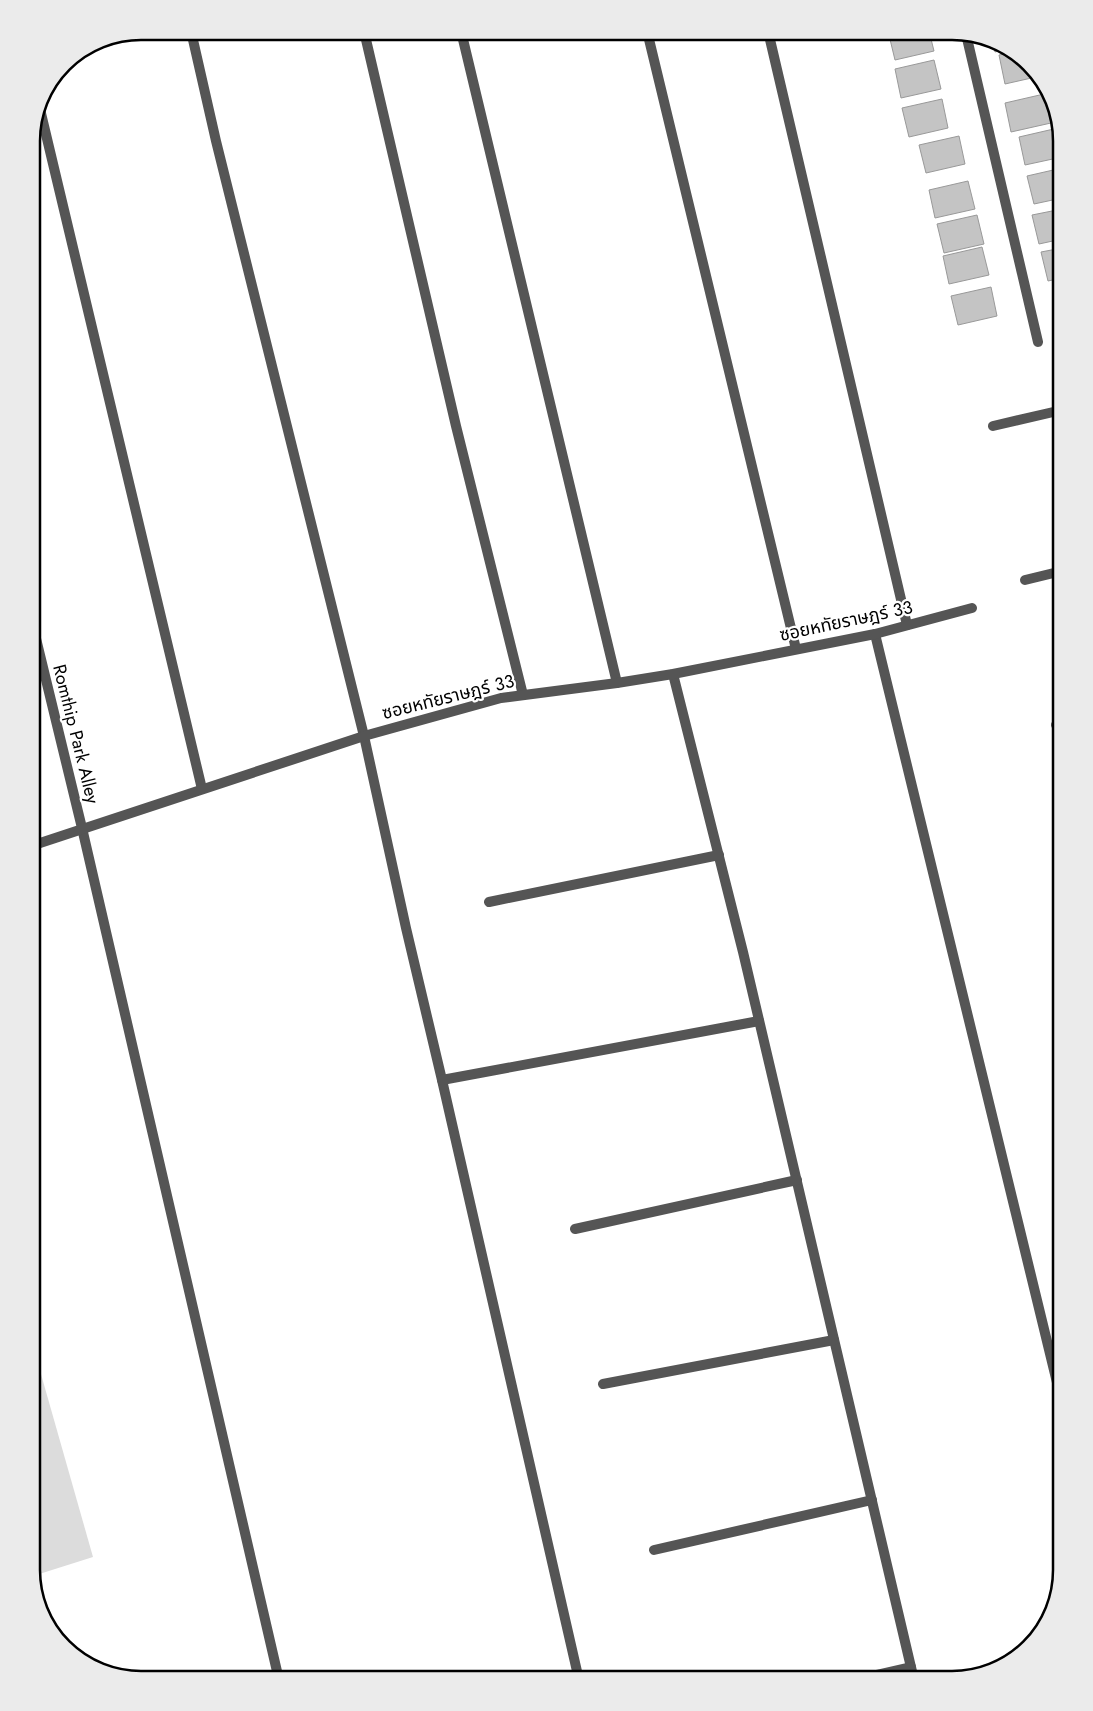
<svg xmlns="http://www.w3.org/2000/svg" width="1093" height="1711" viewBox="0 0 1093 1711" font-family="Jost,'Noto Sans Thai',sans-serif">
<style>
.green{fill:#dcdcdc}
.building{fill:#c4c4c4;stroke:#999}
.lines{fill:none;stroke-linecap:round;stroke-linejoin:round}
.minor{stroke:#555;stroke-width:10}
.labels{text-anchor:middle;dominant-baseline:central;stroke-width:4.5;stroke-linejoin:round;paint-order:stroke}
.street-label{font-size:18px;fill:#000;stroke:#fff}
.rim{fill:none;stroke:#000;stroke-width:2.5}
</style>
<rect width="100%" height="100%" fill="#fff"/>
<polygon class="green" points="31,1346 33,1346 93,1557 33,1576 31,1570"/>
<g class="building">
<polygon points="888,31 929,31 934,51 895,60"/>
<polygon points="993,43 1009,48 995,52"/>
<polygon points="1014,52 1036,77 1005,84 999,55"/>
<polygon points="934,60 941,89 901,98 895,69"/>
<polygon points="1044,94 1051,123 1011,132 1005,103"/>
<polygon points="942,99 948,128 909,137 902,108"/>
<polygon points="1058,128 1062,143 1062,157 1025,165 1019,137"/>
<polygon points="959,136 965,164 926,173 919,145"/>
<polygon points="1062,168 1062,198 1034,204 1027,176"/>
<polygon points="968,181 975,209 935,218 929,190"/>
<polygon points="1062,209 1062,239 1039,244 1032,215"/>
<polygon points="977,215 984,244 944,253 937,224"/>
<polygon points="982,247 989,275 949,284 943,256"/>
<polygon points="1062,248 1062,278 1048,281 1041,252"/>
<polygon points="991,287 997,316 958,325 951,296"/>
<polygon points="1062,289 1062,319 1060,320 1053,291"/>
</g>
<g class="lines">
<g class="minor">
<polyline points="191,31 216,141 364,736 406,928 442,1080 579,1680"/>
<polyline points="364,31 456,426 523,695"/>
<polyline points="461,31 617,683"/>
<polyline points="647,31 796,649"/>
<polyline points="768,31 907,625"/>
<polyline points="966,34 1038,342"/>
<polyline points="39,105 202,789"/>
<polyline points="993,426 1062,410"/>
<polyline points="1025,580 1062,571"/>
<polyline points="31,618 82,828 279,1680"/>
<polyline points="875,634 1062,1403"/>
<polyline points="673,674 743,952 914,1680"/>
<polyline points="1056,725 1062,724"/>
<polyline points="31,846 364,736 501,698 617,683 673,674 875,634 972,608"/>
<polyline points="489,902 719,855"/>
<polyline points="442,1080 759,1021"/>
<polyline points="575,1229 797,1180"/>
<polyline points="603,1384 834,1340"/>
<polyline points="654,1550 872,1500"/>
<polyline points="854,1680 911,1667"/>
</g>
</g>
<g class="labels">
<g class="street-label">
<text transform="translate(846 621) rotate(-12)">ซอยหทัยราษฎร์ 33</text>
<text transform="translate(448 697) rotate(-14)">ซอยหทัยราษฎร์ 33</text>
<text transform="translate(76 734) rotate(76)">Romthip Park Alley</text>
</g>
</g>
<path d="M0 0H1093V1711H0ZM141 40H952A101 101 0 0 1 1053 141V1570A101 101 0 0 1 952 1671H141A101 101 0 0 1 40 1570V141A101 101 0 0 1 141 40Z" fill="#ebebeb" fill-rule="evenodd"/>
<path class="rim" d="M141 40H952A101 101 0 0 1 1053 141V1570A101 101 0 0 1 952 1671H141A101 101 0 0 1 40 1570V141A101 101 0 0 1 141 40Z"/>
</svg>
